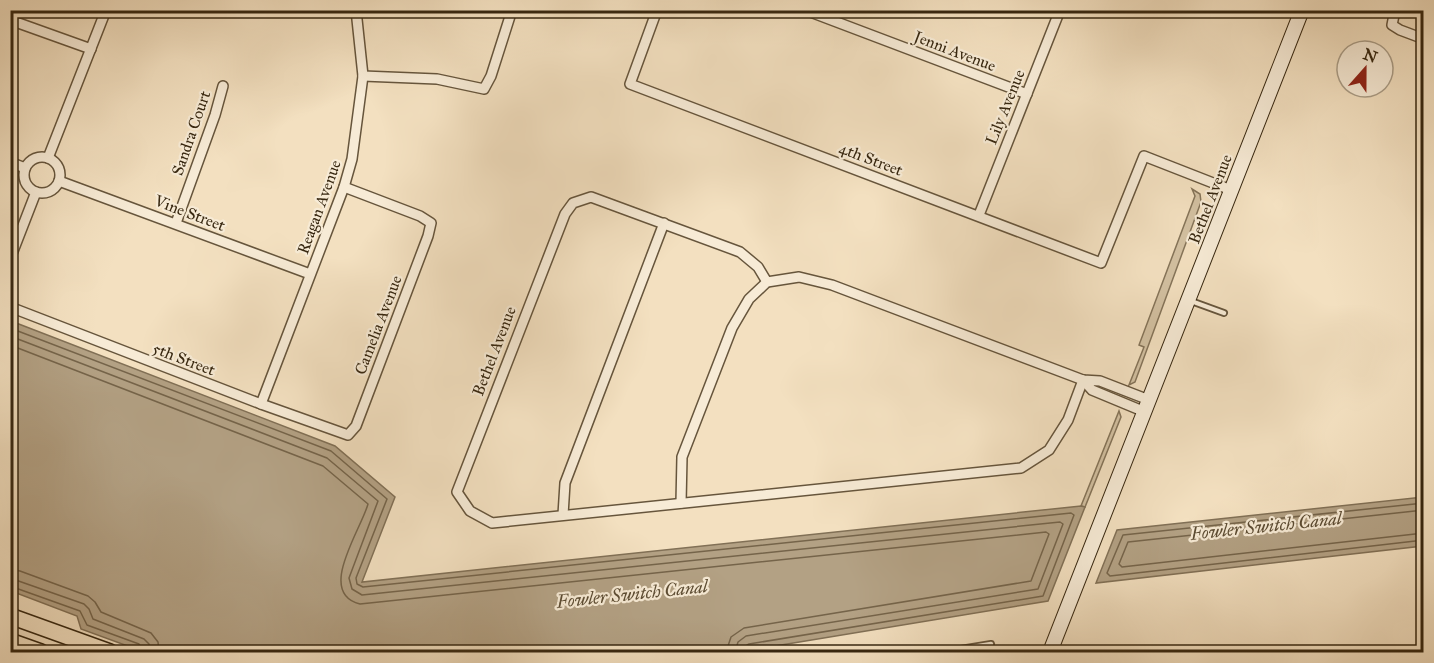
<svg xmlns="http://www.w3.org/2000/svg" width="1434" height="663" viewBox="0 0 1434 663" font-family="'IM FELL Great Primer',serif">
<style>
.green{fill:#d3c1a2;stroke:#857459;stroke-width:1.5}
.water{fill:#b3a184;stroke:#817056;stroke-width:1.5}
.lines{fill:none;stroke-linecap:round;stroke-linejoin:round}
.shore{stroke:#75644a;stroke-width:1.5}
.lane-casing{stroke:#66553c;stroke-width:8}
.street-casing{stroke:#66553c;stroke-width:12}
.secondary-casing{stroke:#372710;stroke-width:16}
.primary-casing{stroke:#372710;stroke-width:18}
.lane{stroke:#f7ebd6;stroke-width:4.5}
.street{stroke:#f7ebd6;stroke-width:9}
.secondary{stroke:#f7ebd6;stroke-width:14}
.primary{stroke:#f3e0c0;stroke-width:15}
.labels{text-anchor:middle;dominant-baseline:central;stroke-width:4.5;stroke-linejoin:round;paint-order:stroke}
.street-label{font-size:16px;fill:#372710;stroke:#f7ebd6}
.water-label{font-size:18px;font-style:italic;fill:#5c4c33;stroke:#f7ebd6}
</style>
<rect width="100%" height="100%" fill="#f3e0c0"/>
<filter id="stains"><feTurbulence type="fractalNoise" baseFrequency=".00333" numOctaves="4"/><feColorMatrix values="0 0 0 0 .2 0 0 0 0 .09 0 0 0 0 .02 0 0 0 .5 -.17"/></filter>
<radialGradient id="worn" r=".72"><stop offset=".6" stop-color="#630" stop-opacity="0"/><stop offset="1" stop-color="#630" stop-opacity=".3"/></radialGradient>
<g class="green">
<polygon points="1192,189 1200,194 1201,202 1135,382 1129,385 1144,347 1139,345 1195,196"/>
<polygon points="1119,411 1121,417 1085,507 1081,506"/>
</g>
<g class="water">
<polygon points="11,321 335,446 395,497 362,582 1081,506 1085,507 1048,601 763,648 721,652 144,652 81,629 77,616 11,591"/>
<polygon points="1423,497 1423,546 1096,583 1117,530"/>
</g>
<g class="lines">
<g class="shore">
<polyline points="10,328 331,451 387,499 356,578 357,584 363,587 1071,513 1074,515 1043,596 749,644 744,647 743,652"/>
<polyline points="10,336 327,458 378,501 349,578 352,589 362,595 1060,522 1063,524 1038,589 746,636 738,642 735,652"/>
<path d="M10 345 323 466 368 504C361 530 316 593 360 604L1046 532 1049 534 1031 581 744 628 731 637 726 652"/>
<polyline points="1424,503 1123,535 1107,573 1110,576 1424,540"/>
<polyline points="1424,510 1128,542 1119,564 1122,567 1424,533"/>
<polyline points="10,569 20,571 88,596 95,602 101,612 151,633 158,642 159,652"/>
<polyline points="10,578 84,604 89,609 93,619 144,639 149,644 150,652"/>
<polyline points="10,586 80,611 87,625 139,644 143,652"/>
</g>
<defs>
<g id="lane">
<polyline points="1191,301 1224,313"/>
<polyline points="843,652 861,652"/>
<polyline points="942,652 991,644"/>
</g>
<g id="street">
<polyline points="657,10 630,84 1101,263 1144,156 1231,190"/>
<polyline points="805,10 1027,94"/>
<polyline points="1395,10 1392,25 1400,30 1424,39"/>
<polyline points="10,20 91,49"/>
<polyline points="363,76 437,79 484,89 491,76 512,10"/>
<circle cx="42" cy="175" r="18"/>
<polyline points="48,158 106,10"/>
<polyline points="10,162 25,168"/>
<polyline points="59,181 310,274"/>
<polyline points="979,215 1060,10"/>
<polyline points="176,223 215,115 223,86"/>
<polyline points="10,259 36,192"/>
<polyline points="767,282 758,267 740,252 591,197 573,203 565,214 457,492 470,511 492,523 1021,468 1049,450 1068,420 1083,380"/>
<polyline points="10,307 261,404 348,435 356,426 428,236 431,223 420,216 344,187"/>
<polyline points="1083,380 1092,390 1145,412"/>
<polyline points="261,404 344,187 352,159 363,76 356,10"/>
<polyline points="681,503 682,457 732,328 749,299 767,282 799,277 832,285 1083,380 1100,381 1149,400"/>
<polyline points="563,515 565,483 664,223"/>
</g>
<polyline id="secondary" points="1050,652 1302,10"/>
<g id="primary">
<polyline points="10,616 110,652"/>
<polyline points="10,641 41,652"/>
</g>
</defs>
<use href="#lane" class="lane-casing"/>
<use href="#street" class="street-casing"/>
<use href="#secondary" class="secondary-casing"/>
<use href="#primary" class="primary-casing"/>
<use href="#lane" class="lane"/>
<use href="#street" class="street"/>
<use href="#secondary" class="secondary"/>
<use href="#primary" class="primary"/>
</g>
<g class="labels">
<g class="street-label">
<text transform="translate(955 51) rotate(21)">Jenni Avenue</text>
<text transform="translate(1005 107) rotate(-68)">Lily Avenue</text>
<text transform="translate(191 133) rotate(-71)">Sandra Court</text>
<text transform="translate(871 159) rotate(21)">4th Street</text>
<text transform="translate(1210 199) rotate(-69)">Bethel Avenue</text>
<text transform="translate(319 207) rotate(-70)">Reagan Avenue</text>
<text transform="translate(190 213) rotate(21)">Vine Street</text>
<text transform="translate(378 325) rotate(-69)">Camelia Avenue</text>
<text transform="translate(494 351) rotate(-69)">Bethel Avenue</text>
<text transform="translate(184 359) rotate(21)">5th Street</text>
</g>
<g class="water-label">
<text transform="translate(1266 526) rotate(-6)">Fowler Switch Canal</text>
<text transform="translate(632 594) rotate(-6)">Fowler Switch Canal</text>
</g>
</g>
<rect width="1434" height="663" fill="none" stroke="#f3e0c0" stroke-width="36"/>
<rect x="12" y="12" width="1410" height="639" fill="none" stroke="#372710" stroke-width="3"/>
<rect x="18" y="18" width="1398" height="627" fill="none" stroke="#372710" stroke-width="1.5"/>
<g transform="translate(1365 69) rotate(21)"><circle r="28" fill="#f7ebd6" stroke="#aa9d87" stroke-width="1.5"/>
<path d="M0-4.5L10 22L0 15L-10 22Z" fill="#8f2418"/>
<text y="-9" font-size="16" font-weight="bold" text-anchor="middle" fill="#372710">N</text>
</g>
<rect width="100%" height="100%" filter="url(#stains)"/>
<rect width="100%" height="100%" fill="url(#worn)"/>
</svg>
